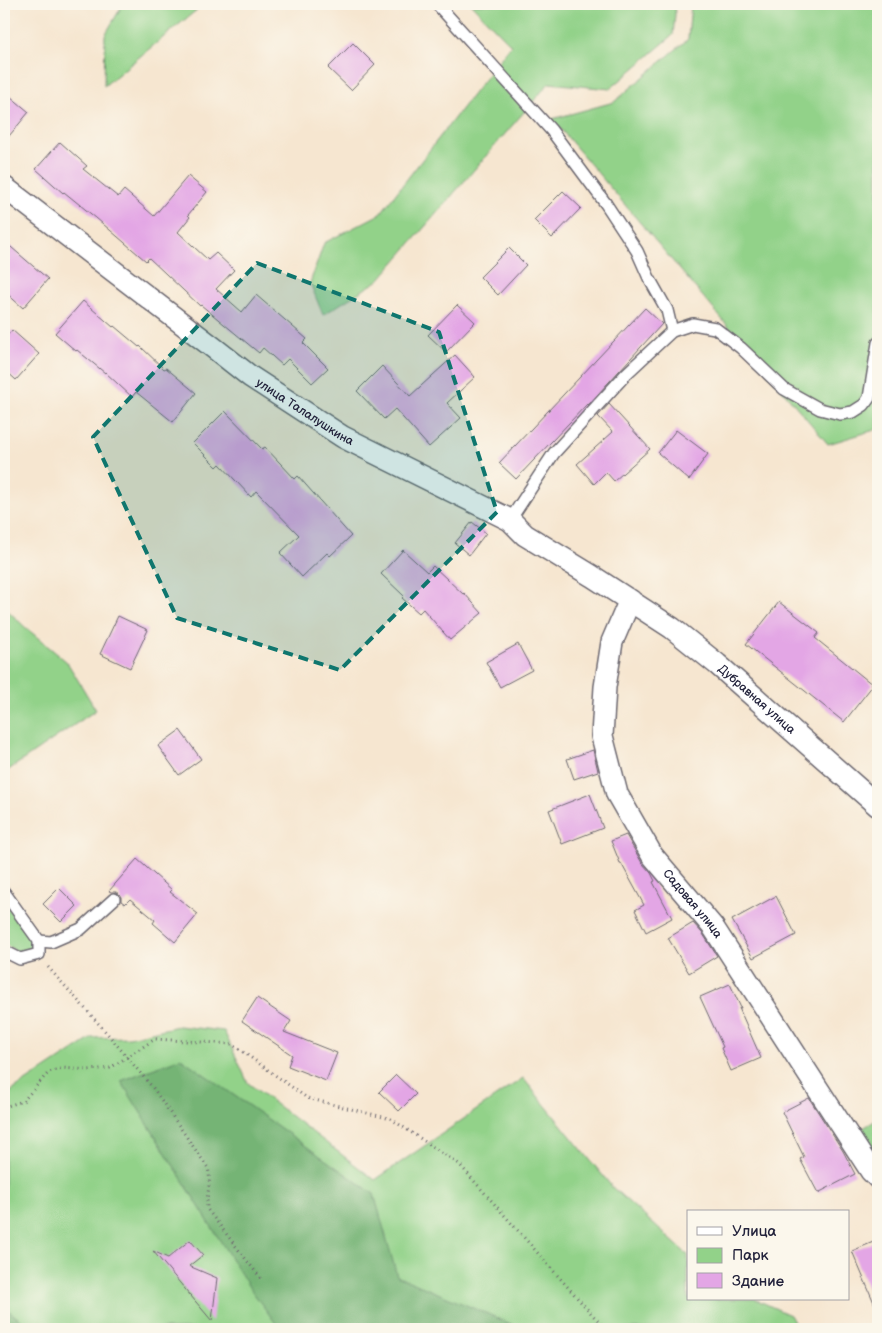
<svg xmlns="http://www.w3.org/2000/svg" width="882" height="1333" viewBox="0 0 882 1333" font-family="'Balsamiq Sans',sans-serif">
<style>
.green{fill:#92d289;stroke:#5a7a62}
.forest{fill:#75b475;stroke:#4c6b58}
.building{fill:#e3a6e5}
.lines{fill:none;stroke-linecap:round;stroke-linejoin:round}
.lane-casing{stroke:#6c676f;stroke-width:14}
.street-casing{stroke:#6c676f;stroke-width:24}
.path{stroke:#6c676f;stroke-width:3;stroke-dasharray:1 4;stroke-linecap:butt}
.lane{stroke:#fff;stroke-width:11}
.street{stroke:#fff;stroke-width:21}
.marked{fill:#0f766e;fill-opacity:0.2;stroke:#0f766e;stroke-width:4;stroke-dasharray:10 6;stroke-linejoin:round}
.labels{text-anchor:middle;dominant-baseline:central;stroke-width:4;stroke-linejoin:round;paint-order:stroke}
.street-label{font-size:12px;fill:#22223b;stroke:#fbf7ec}
</style>
<rect width="100%" height="100%" fill="#fbf7ec"/>
<filter id="ink" filterUnits="userSpaceOnUse"><feTurbulence type="fractalNoise" baseFrequency=".02" numOctaves="2"/><feDisplacementMap in="SourceGraphic" scale="10" xChannelSelector="R" yChannelSelector="G"/><feConvolveMatrix kernelMatrix="1 2 1 2 8 2 1 2 1" color-interpolation-filters="sRGB"/></filter>
<filter id="wash" filterUnits="userSpaceOnUse"><feTurbulence type="fractalNoise" baseFrequency=".0096" numOctaves="4" result="noise"/><feDisplacementMap in="SourceGraphic" scale="20" xChannelSelector="R" yChannelSelector="G"/><feGaussianBlur stdDeviation="1.12" result="paint"/><feColorMatrix in="noise" values="0 0 0 0 0 0 0 0 0 0 0 0 0 0 0 0 0 1.4 0 .05"/><feComposite in="paint" operator="in"/></filter>
<g filter="url(#wash)">
<rect width="100%" height="100%" fill="#f6e6d0"/>
<g class="green">
<polygon points="123,4 204,4 104,86 105,35"/>
<polygon points="471,4 676,4 673,35 610,89 549,83 379,280 323,315 310,283 324,243 380,214 511,45"/>
<polygon points="691,4 878,4 878,429 828,444 552,119 614,102 688,39"/>
<polygon points="4,607 25,627 67,662 96,710 4,773"/>
<polygon points="4,902 32,941 31,949 20,953 4,944"/>
<polygon points="178,1026 224,1031 248,1083 375,1180 523,1078 613,1188 688,1255 688,1299 755,1299 790,1315 798,1329 4,1329 4,1096 92,1038 129,1037"/>
<polygon points="878,1119 878,1160 853,1134"/>
</g>
<g class="forest">
<polygon points="181,1058 374,1194 397,1276 523,1329 280,1329 249,1287 121,1081"/>
<polygon points="4,1307 32,1329 4,1329"/>
</g>
<g id="blocks">
<g class="building">
<polygon points="353,43 375,65 351,90 328,68"/>
<polygon points="4,91 29,112 4,142"/>
<polygon points="60,142 87,166 83,169 118,197 124,190 154,216 188,176 207,192 188,215 190,217 178,232 208,260 216,253 234,270 216,289 242,312 256,295 307,339 303,343 328,368 312,383 288,359 282,365 263,348 259,353 201,305 200,306 149,258 146,261 96,218 64,192 63,193 36,169"/>
<polygon points="563,191 581,208 552,238 534,220"/>
<polygon points="4,241 48,279 23,308 4,291"/>
<polygon points="509,248 526,265 498,295 480,277"/>
<polygon points="83,301 113,327 114,326 139,347 140,346 164,369 166,368 196,393 173,422 136,392 132,397 105,372 105,373 77,350 76,351 55,333"/>
<polygon points="457,305 475,322 446,352 428,335"/>
<polygon points="645,308 662,324 588,405 587,404 516,479 499,463"/>
<polygon points="12,330 39,354 16,380 4,369 4,339"/>
<polygon points="455,355 475,377 447,403 461,418 429,447 395,409 384,419 357,391 382,366 410,396"/>
<polygon points="609,404 650,449 614,481 606,472 594,484 577,464 613,432 598,416"/>
<polygon points="225,411 262,449 265,447 295,479 298,476 351,536 330,556 327,553 302,577 280,553 299,535 256,491 251,497 220,464 217,467 193,443"/>
<polygon points="676,430 708,454 689,480 658,453"/>
<polygon points="472,522 486,533 469,555 455,543"/>
<polygon points="403,550 427,572 433,566 463,594 464,593 482,613 450,640 423,609 419,613 402,598 404,596 381,574"/>
<polygon points="779,602 819,633 815,638 873,685 844,722 746,644"/>
<polygon points="118,616 148,630 130,668 100,654"/>
<polygon points="518,644 532,670 500,687 486,662"/>
<polygon points="180,730 201,759 179,775 158,746"/>
<polygon points="593,750 598,771 574,779 567,759"/>
<polygon points="590,794 603,828 562,844 549,810"/>
<polygon points="626,835 642,863 651,873 655,881 653,882 672,918 646,932 635,910 644,905 621,863 620,863 611,841"/>
<polygon points="137,859 172,890 170,892 198,914 175,942 153,923 155,920 130,899 125,904 121,901 121,897 119,894 116,892 111,892 109,891"/>
<polygon points="59,888 77,906 61,922 43,904"/>
<polygon points="776,896 796,935 753,958 732,920"/>
<polygon points="693,923 703,934 717,956 689,973 668,938"/>
<polygon points="730,984 741,1008 739,1008 761,1058 731,1071 721,1048 723,1047 700,997"/>
<polygon points="257,998 291,1021 284,1032 337,1053 326,1081 288,1066 292,1055 242,1021"/>
<polygon points="396,1075 416,1094 399,1111 379,1092"/>
<polygon points="809,1098 843,1151 855,1174 818,1193 800,1159 804,1157 782,1112"/>
<polygon points="190,1240 203,1255 189,1266 217,1278 212,1321 153,1251 168,1258"/>
<polygon points="878,1240 878,1312 852,1251"/>
</g>
</g>
</g>
<g filter="url(#ink)">
<use href="#blocks" fill-opacity="0" stroke="#6c676f" stroke-width="1"/>
<g class="lines">
<defs>
<g id="lane">
<polyline points="437,4 551,130 606,204 637,251 649,278 667,310 672,331"/>
<polyline points="510,520 554,453 627,373 672,331 693,324 715,328 741,348 784,389 820,409 840,414 853,412 864,405 869,398 878,343"/>
<polyline points="4,892 39,941 39,954 20,959 4,951"/>
<polyline points="39,941 51,942 81,929 114,899"/>
</g>
<g id="street">
<path id="s1" d="M4 187 214 348 251 377 343 437 510 520 525 535 592 576 672 628 717 664 878 806"/>
<path id="s2" d="M630 600 612 642 605 687 602 736 617 794 652 855 713 927 871 1171 878 1178"/>
</g>
</defs>
<use href="#lane" class="lane-casing"/>
<use href="#street" class="street-casing"/>
<g class="path">
<path d="M48 967 106 1032 153 1088 208 1168C212 1183 206 1194 207 1209L262 1280"/>
<polyline points="4,1107 23,1101 49,1072 62,1068 89,1070 110,1068 155,1039 232,1044 307,1098 391,1119 459,1164 605,1329"/>
</g>
<use href="#lane" class="lane"/>
<use href="#street" class="street"/>
</g>
</g>
<path class="marked" d="M257 263 439 332 497 512 340 670 177 618 93 437Z"/>
<g class="labels">
<g class="street-label">
<text stroke="none"><textPath href="#s1" startOffset="376">улица Талалушкина</textPath></text>
<text stroke="none"><textPath href="#s1" startOffset="914">Дубравная улица</textPath></text>
<text stroke="none"><textPath href="#s2" startOffset="334">Садовая улица</textPath></text>
</g>
</g>
<rect width="882" height="1333" fill="none" stroke="#fbf7ec" stroke-width="20"/>
<rect x="687" y="1210" width="162" height="90" fill="#fbf7ec" stroke="#a4a2a5"/>
<rect x="697" y="1227" width="25" height="8" fill="#ffffff" stroke="#a4a2a5"/>
<text x="732" y="1236" font-size="15" fill="#22223b">Улица</text>
<rect x="697" y="1248" width="25" height="15" fill="#92d289" stroke="#a4a2a5"/>
<text x="732" y="1260" font-size="15" fill="#22223b">Парк</text>
<rect x="697" y="1273" width="25" height="15" fill="#e3a6e5" stroke="#a4a2a5"/>
<text x="732" y="1286" font-size="15" fill="#22223b">Здание</text>
</svg>
